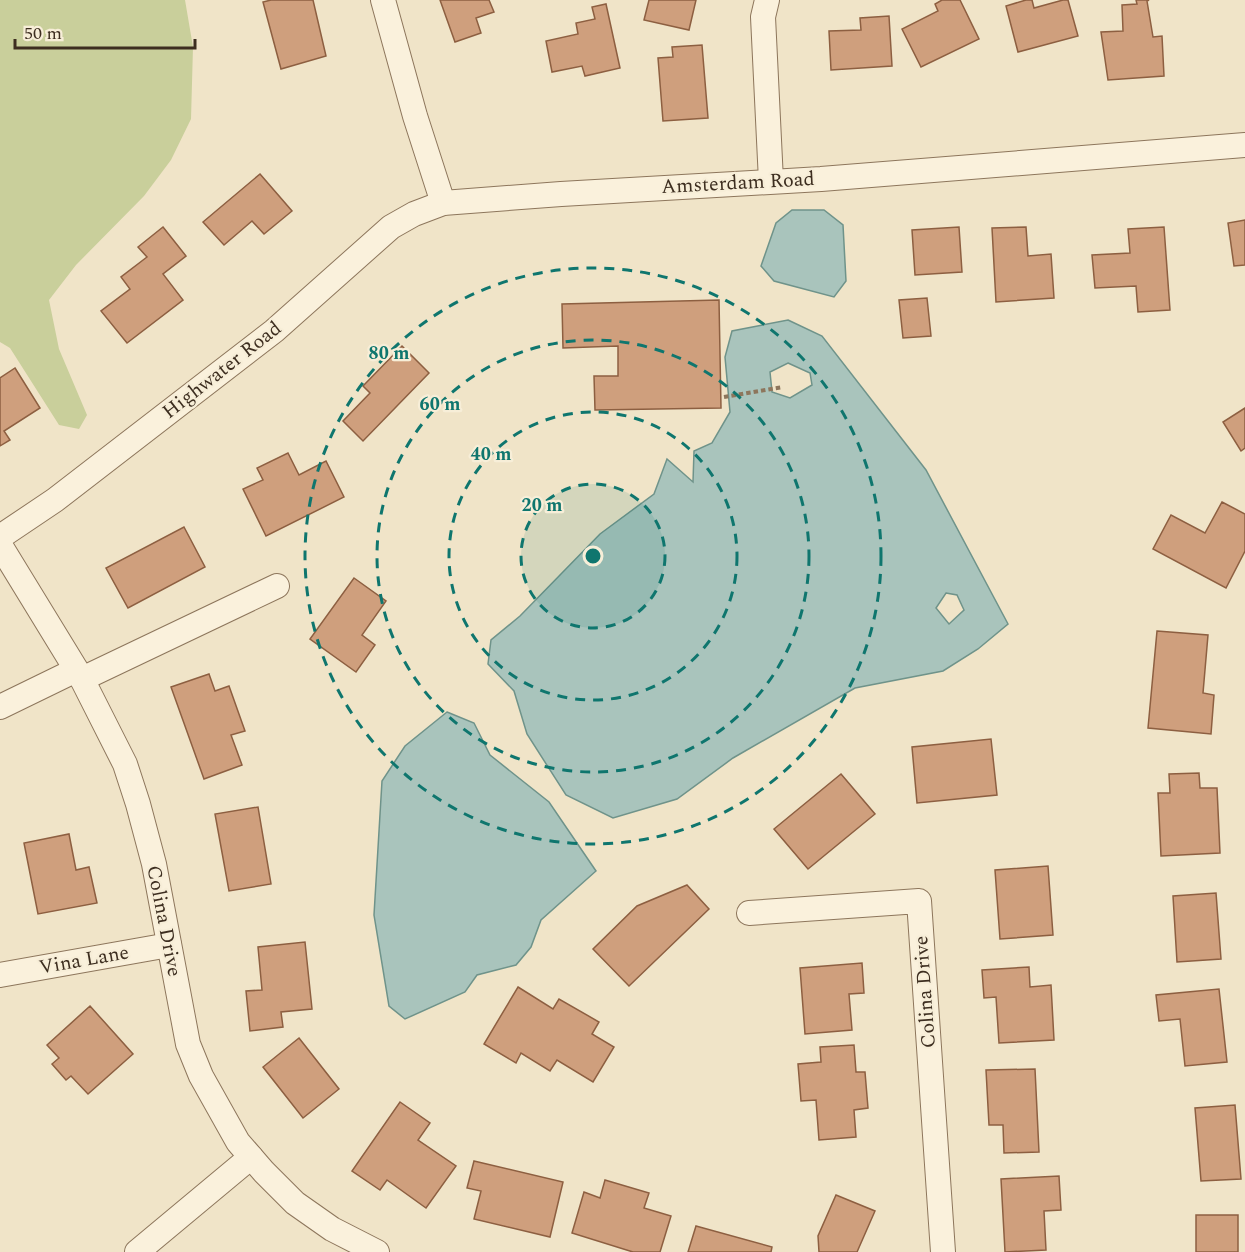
<svg xmlns="http://www.w3.org/2000/svg" width="1245" height="1252" viewBox="0 0 1245 1252" font-family="Spectral,serif">
<style>
.green{fill:#c9cf9b}
.water{fill:#a9c4bc;stroke:#6f938a;stroke-width:1.5;fill-rule:evenodd}
.building{fill:#cf9f7d;stroke:#8d5f41;stroke-width:1.5}
.lines{fill:none;stroke-linecap:round;stroke-linejoin:round}
.minor-casing{stroke:#8d765c;stroke-width:26}
.path{stroke:#8d765c;stroke-width:4;stroke-dasharray:4.5 3;stroke-linecap:butt}
.minor{stroke:#faf1dc;stroke-width:24}
.ring{fill:none;stroke:#0f766e;stroke-width:3;stroke-dasharray:10 8}
.labels{text-anchor:middle;dominant-baseline:central;stroke-width:4.5;stroke-linejoin:round;paint-order:stroke}
.street-label{font-size:20px;fill:#3d2e20;stroke:#f7eed8}
.centre{fill:#0f766e;stroke:#f7eed8;stroke-width:3}
.ring-label{font-size:18px;text-anchor:middle;font-weight:bold;fill:#0f766e;stroke:#f7eed8;stroke-width:4.5;stroke-linejoin:round;paint-order:stroke}
</style>
<rect width="100%" height="100%" fill="#f0e4c8"/>
<polygon class="green" points="0,0 185,0 193,47 191,119 171,160 144,196 76,265 49,300 59,349 87,415 79,429 59,425 10,348 0,342"/>
<g class="water">
<polygon points="792,210 824,210 843,225 846,281 834,297 774,281 761,266 776,223"/>
<path d="M788 320 822 336 926 470 1008 624 978 649 943 671 855 688 733 758 677 799 613 818 566 795 527 734 514 691 488 664 491 640 520 616 600 534 654 494 667 459 693 482 694 451 712 443 730 412 725 357 732 331ZM788 363 810 373 812 385 790 398 772 392 770 372ZM946 593 957 595 964 610 949 624 936 608Z"/>
<polygon points="447,712 474,723 490,755 549,802 596,871 541,920 531,947 516,965 477,975 465,992 405,1019 389,1006 374,915 382,781 405,746"/>
</g>
<g class="building">
<polygon points="271,0 313,0 326,56 281,69 263,2"/>
<polygon points="440,0 489,0 494,12 476,18 481,33 455,42"/>
<polygon points="649,0 696,0 689,30 644,20"/>
<polygon points="942,0 960,0 979,39 921,67 902,29 938,11 935,4"/>
<polygon points="1026,0 1032,0 1034,8 1063,0 1068,0 1078,36 1018,52 1006,6"/>
<polygon points="1136,0 1149,0 1147,1 1153,37 1162,36 1164,76 1108,80 1101,32 1123,31 1122,5 1137,4"/>
<polygon points="606,4 620,68 585,76 582,66 552,72 546,41 578,34 576,23 595,19 592,7"/>
<polygon points="889,16 892,66 831,70 829,31 861,30 860,18"/>
<polygon points="702,45 708,118 663,121 658,58 673,57 672,47"/>
<polygon points="260,174 292,211 264,234 252,221 224,245 203,222"/>
<polygon points="1245,220 1245,265 1234,266 1228,223"/>
<polygon points="163,227 186,256 163,274 183,300 127,343 101,311 130,289 121,277 147,257 138,247"/>
<polygon points="959,227 962,272 915,275 912,230"/>
<polygon points="1026,227 1028,256 1051,254 1054,298 996,302 992,228"/>
<polygon points="1164,227 1170,310 1138,312 1136,286 1095,288 1092,255 1130,253 1128,229"/>
<polygon points="927,298 931,336 903,338 899,300"/>
<polygon points="719,300 721,408 595,410 594,376 618,376 618,346 563,348 562,304"/>
<polygon points="402,346 429,373 363,441 343,421 370,393 363,386"/>
<polygon points="15,368 40,408 4,431 10,440 0,446 0,378"/>
<polygon points="1245,408 1245,448 1241,451 1223,422"/>
<polygon points="288,453 299,475 326,461 344,497 266,536 243,489 263,480 257,468"/>
<polygon points="1222,502 1245,514 1245,551 1226,588 1153,549 1171,515 1205,533"/>
<polygon points="184,527 205,567 128,608 106,568"/>
<polygon points="354,578 386,601 362,635 375,645 356,672 310,639"/>
<polygon points="1157,631 1208,635 1203,693 1214,695 1211,734 1148,728"/>
<polygon points="209,674 215,691 229,686 245,731 231,735 242,765 204,779 171,687"/>
<polygon points="991,739 997,795 917,803 912,747"/>
<polygon points="1199,773 1200,788 1217,788 1220,853 1161,856 1158,793 1170,793 1169,774"/>
<polygon points="841,774 875,814 808,869 774,829"/>
<polygon points="258,807 271,884 229,891 215,814"/>
<polygon points="69,834 76,870 89,867 97,903 38,914 24,843"/>
<polygon points="1048,866 1053,935 1000,939 995,870"/>
<polygon points="687,885 709,909 629,986 593,949 637,906"/>
<polygon points="1216,893 1221,959 1177,962 1173,896"/>
<polygon points="305,942 312,1009 281,1012 283,1027 250,1031 246,991 262,990 258,947"/>
<polygon points="862,963 864,993 849,994 852,1030 805,1034 800,968"/>
<polygon points="1029,967 1030,987 1051,985 1054,1040 999,1043 996,997 984,998 982,970"/>
<polygon points="518,987 553,1009 559,999 599,1022 592,1034 614,1047 593,1082 557,1060 550,1071 521,1053 516,1063 484,1044"/>
<polygon points="1219,989 1227,1062 1185,1066 1180,1019 1159,1021 1156,995"/>
<polygon points="90,1006 133,1054 88,1094 71,1076 66,1080 52,1064 59,1058 47,1045"/>
<polygon points="299,1038 339,1089 303,1118 263,1067"/>
<polygon points="854,1045 856,1072 865,1072 868,1108 854,1110 856,1137 819,1140 816,1100 801,1101 798,1064 821,1062 820,1047"/>
<polygon points="1035,1069 1039,1152 1004,1153 1003,1125 989,1125 986,1070"/>
<polygon points="400,1102 430,1123 418,1140 456,1166 426,1208 387,1180 380,1190 352,1171"/>
<polygon points="1235,1105 1241,1179 1201,1181 1195,1108"/>
<polygon points="474,1161 563,1182 550,1237 474,1219 481,1191 467,1188"/>
<polygon points="1059,1176 1061,1210 1044,1211 1046,1250 1005,1252 1001,1179"/>
<polygon points="605,1180 649,1193 644,1208 671,1216 660,1252 633,1252 572,1233 584,1192 600,1198"/>
<polygon points="836,1195 875,1211 857,1252 819,1252 818,1236"/>
<rect x="1196" y="1215" width="42" height="37"/>
<polygon points="696,1226 772,1247 771,1252 688,1252"/>
</g>
<g class="lines">
<defs>
<g id="minor">
<polyline points="383,0 415,116 443,203"/>
<polyline points="767,0 763,17 771,181"/>
<polyline points="0,537 55,500 274,331 391,227 414,214 443,203 561,194 821,179 1245,145"/>
<polyline points="0,545 82,679 125,764 138,804 154,864 188,1044 201,1076 238,1142 264,1172 295,1203 332,1229 377,1252"/>
<polyline points="82,679 277,586"/>
<polyline points="0,707 76,670"/>
<polyline points="749,913 919,901 943,1252"/>
<polyline points="0,975 169,945"/>
<polyline points="137,1252 251,1157"/>
</g>
</defs>
<use href="#minor" class="minor-casing"/>
<polyline class="path" points="724,397 783,387"/>
<use href="#minor" class="minor"/>
</g>
<circle cx="593" cy="556" r="72" fill="#0f766e" fill-opacity=".12"/>
<g class="ring">
<circle cx="593" cy="556" r="72"/>
<circle cx="593" cy="556" r="144"/>
<circle cx="593" cy="556" r="216"/>
<circle cx="593" cy="556" r="288"/>
</g>
<g class="labels">
<g class="street-label">
<text transform="translate(738 183) rotate(-3)">Amsterdam Road</text>
<text transform="translate(222 370) rotate(-38)">Highwater Road</text>
<text transform="translate(164 921) rotate(79)">Colina Drive</text>
<text transform="translate(84 960) rotate(-10)">Vina Lane</text>
<text transform="translate(925 992) rotate(-94)">Colina Drive</text>
</g>
</g>
<circle cx="593" cy="556" r="9" class="centre"/>
<g class="ring-label">
<text x="389" y="359">80 m</text>
<text x="440" y="410">60 m</text>
<text x="491" y="460">40 m</text>
<text x="542" y="511">20 m</text>
</g>
<path d="M15 39v9h180v-9" fill="none" stroke="#3d2e20" stroke-width="3"/>
<text x="24" y="39" font-size="18" fill="#3d2e20" stroke="#f7eed8" stroke-width="4.5" paint-order="stroke">50 m</text>
</svg>
